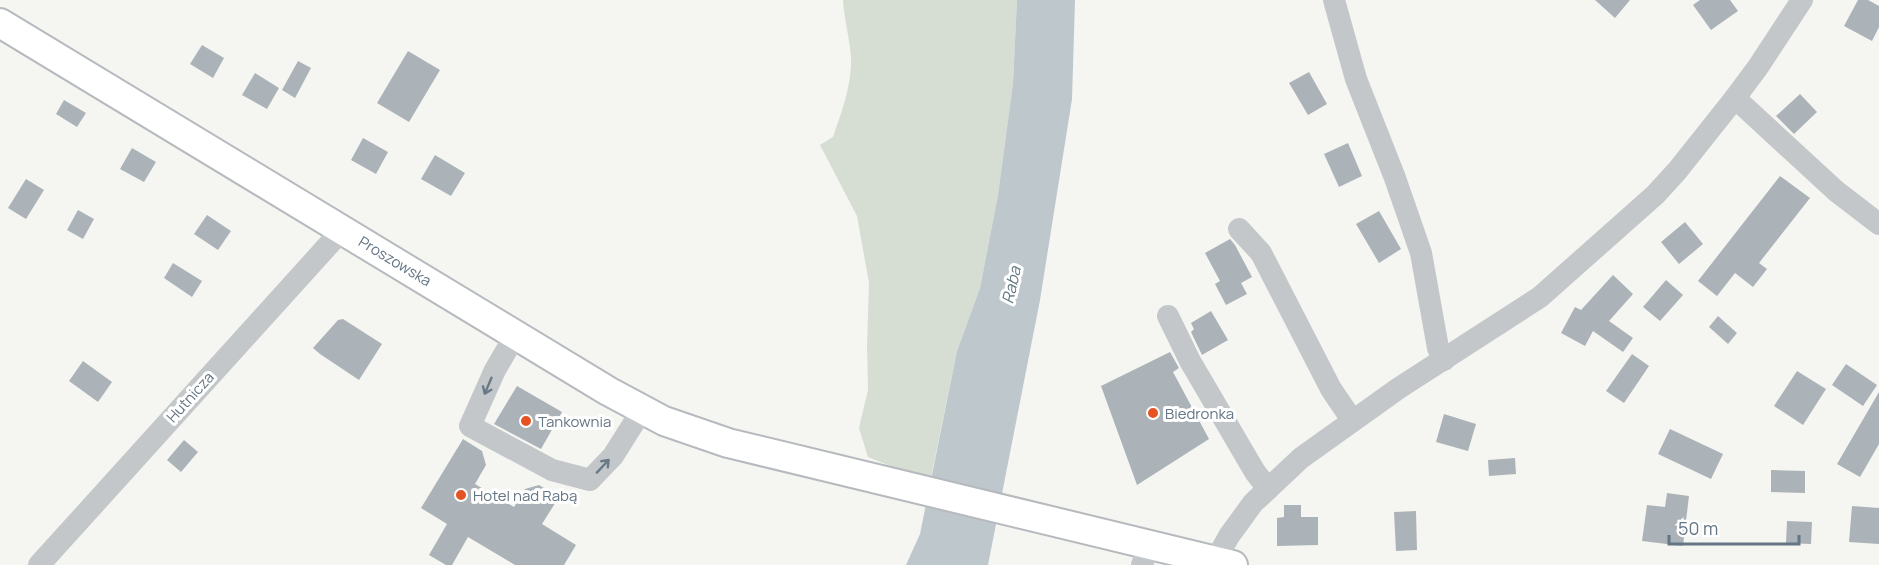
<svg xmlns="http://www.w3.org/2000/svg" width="1879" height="565" viewBox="0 0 1879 565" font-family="Manrope,sans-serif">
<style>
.green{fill:#d6ddd3}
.water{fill:#bdc7cc}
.building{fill:#abb3b8}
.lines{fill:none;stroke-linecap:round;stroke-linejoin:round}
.major-casing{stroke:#b6babe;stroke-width:32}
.minor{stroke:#c3c7ca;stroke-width:22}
.major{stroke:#fff;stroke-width:28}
.oneway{stroke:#697987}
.poi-dot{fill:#e55322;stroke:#fff;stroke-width:2}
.labels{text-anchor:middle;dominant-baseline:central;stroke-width:6;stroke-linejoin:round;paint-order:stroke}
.street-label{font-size:15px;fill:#647583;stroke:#fff}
.poi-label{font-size:15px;fill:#647583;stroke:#fff;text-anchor:start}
.water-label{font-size:16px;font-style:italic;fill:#5f7780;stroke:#fff}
</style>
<rect width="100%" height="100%" fill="#f5f6f2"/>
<path class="green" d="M843 0H1017L1013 83 998 195 980 288 957 351 930 482 868 457 859 428 868 390 867 345 869 283 857 216 820 145 833 137C841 114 850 90 851 65 852 47 844 20 843 0Z"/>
<polygon class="water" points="1017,0 1075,0 1072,99 1040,300 988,565 906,565 920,534 957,351 980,288 998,195 1013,83"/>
<g class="building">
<polygon points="1595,0 1630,0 1615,18"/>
<polygon points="1700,0 1730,0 1738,11 1711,30 1693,5"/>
<polygon points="1858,0 1868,0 1879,6 1879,27 1872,41 1844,26"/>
<polygon points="202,45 224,58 213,78 190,64"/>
<polygon points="408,51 440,70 409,122 377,103"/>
<polygon points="298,61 311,68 295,98 282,90"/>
<polygon points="1309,72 1327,104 1308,115 1289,83"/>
<polygon points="255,73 279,88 267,109 242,95"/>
<polygon points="1800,94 1817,112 1794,134 1776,116"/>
<polygon points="64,100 86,113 77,127 56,114"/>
<polygon points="363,138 388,152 376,174 351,160"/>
<polygon points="1348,143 1362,176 1339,187 1324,154"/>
<polygon points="132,148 156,162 144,182 120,169"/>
<polygon points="435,155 465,173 451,196 421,179"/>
<polygon points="1780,176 1810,198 1759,263 1767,269 1753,287 1735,273 1717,296 1698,281"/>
<polygon points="26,179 44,190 26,219 8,208"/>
<polygon points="78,210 94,219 83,239 67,230"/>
<polygon points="1379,211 1401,249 1379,263 1356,224"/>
<polygon points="207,215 231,231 218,250 194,234"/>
<polygon points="1685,222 1703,244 1679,264 1661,242"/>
<polygon points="1230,239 1235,245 1252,277 1241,283 1247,294 1226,305 1215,284 1220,281 1205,253"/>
<polygon points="173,263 202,281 192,297 164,278"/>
<polygon points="1613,275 1633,294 1609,321 1633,338 1623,352 1593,331 1585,346 1561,333 1575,307 1581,310"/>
<polygon points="1666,280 1683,295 1660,321 1643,307"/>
<polygon points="1211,311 1228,340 1202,355 1191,332 1194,329 1191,323"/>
<polygon points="1718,316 1737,333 1728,344 1709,327"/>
<polygon points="343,319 382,344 359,380 320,354 313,348 338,320"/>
<polygon points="1170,352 1179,368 1173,372 1209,439 1137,485 1101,386"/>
<polygon points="1632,354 1649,366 1624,403 1606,391"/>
<polygon points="83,361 112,382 98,402 69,381"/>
<polygon points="1846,364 1877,385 1863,406 1832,385"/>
<polygon points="1797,371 1826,389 1803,425 1774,406"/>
<polygon points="517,386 562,412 541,449 494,424"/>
<polygon points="1879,392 1879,444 1860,477 1837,464"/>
<polygon points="1444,414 1476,424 1468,451 1436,442"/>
<polygon points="1670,429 1723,454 1711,479 1658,454"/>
<polygon points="463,439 482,451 486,465 475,484 514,507 525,489 539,485 559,497 542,524 576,545 564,565 515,565 468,537 452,565 446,565 429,555 447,524 421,508"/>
<polygon points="184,440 198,452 181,472 167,460"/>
<polygon points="1515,458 1516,474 1489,476 1488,460"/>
<polygon points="1771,470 1805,471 1805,493 1771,492"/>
<polygon points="1667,493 1689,496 1683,546 1642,541 1647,505 1665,507"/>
<polygon points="1284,505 1301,505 1301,517 1318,517 1318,545 1277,546 1277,518 1284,517"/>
<polygon points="1852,506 1879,508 1879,544 1849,542"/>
<polygon points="1416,511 1417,550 1396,551 1394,512"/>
<polygon points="1787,521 1812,522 1811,544 1786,543"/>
</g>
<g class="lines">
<defs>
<polyline id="major" points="0,23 608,391 664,421 728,443 1233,565"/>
</defs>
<use href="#major" class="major-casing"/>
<g class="minor">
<polyline points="1334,0 1356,79 1395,178 1421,253 1438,348 1444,360"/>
<polyline points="1735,98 1836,191 1879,224"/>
<polyline points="1239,229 1261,253 1331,389 1352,420"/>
<polyline points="1168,316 1190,361 1255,472 1268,489"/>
<polyline points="516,334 495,370 470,426 552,470 590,480 613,456 642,410"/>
<polyline points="1215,561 1229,536 1253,503 1301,458 1399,388 1540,297 1655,195 1677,171 1735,98 1758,67 1802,0"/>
<polyline points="39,565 343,229"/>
<polyline points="1142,565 1149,545"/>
</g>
<use href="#major" class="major"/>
</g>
<defs><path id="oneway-shaft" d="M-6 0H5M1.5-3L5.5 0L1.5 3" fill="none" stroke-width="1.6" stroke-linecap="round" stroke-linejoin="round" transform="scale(1.5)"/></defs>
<g class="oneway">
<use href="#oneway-shaft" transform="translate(488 386) rotate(113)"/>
<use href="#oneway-shaft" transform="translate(603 466) rotate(-47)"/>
</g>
<g class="poi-dot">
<circle cx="1153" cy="413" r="6"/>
<circle cx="526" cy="421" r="6"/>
<circle cx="461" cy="495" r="6"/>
</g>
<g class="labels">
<g class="street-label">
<text transform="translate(395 261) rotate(31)">Proszowska</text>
<text transform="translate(190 397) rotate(-48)">Hutnicza</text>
</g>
<g class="poi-label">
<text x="1165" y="413">Biedronka</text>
<text x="538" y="421">Tankownia</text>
<text x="473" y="495">Hotel nad Rabą</text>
</g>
<g class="water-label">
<text transform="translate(1011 285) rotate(-77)">Raba</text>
</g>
</g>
<path d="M1669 535v9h130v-9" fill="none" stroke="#647583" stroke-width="3"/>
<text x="1678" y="535" font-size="18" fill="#647583" stroke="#ffffff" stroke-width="4.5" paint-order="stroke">50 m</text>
</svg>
